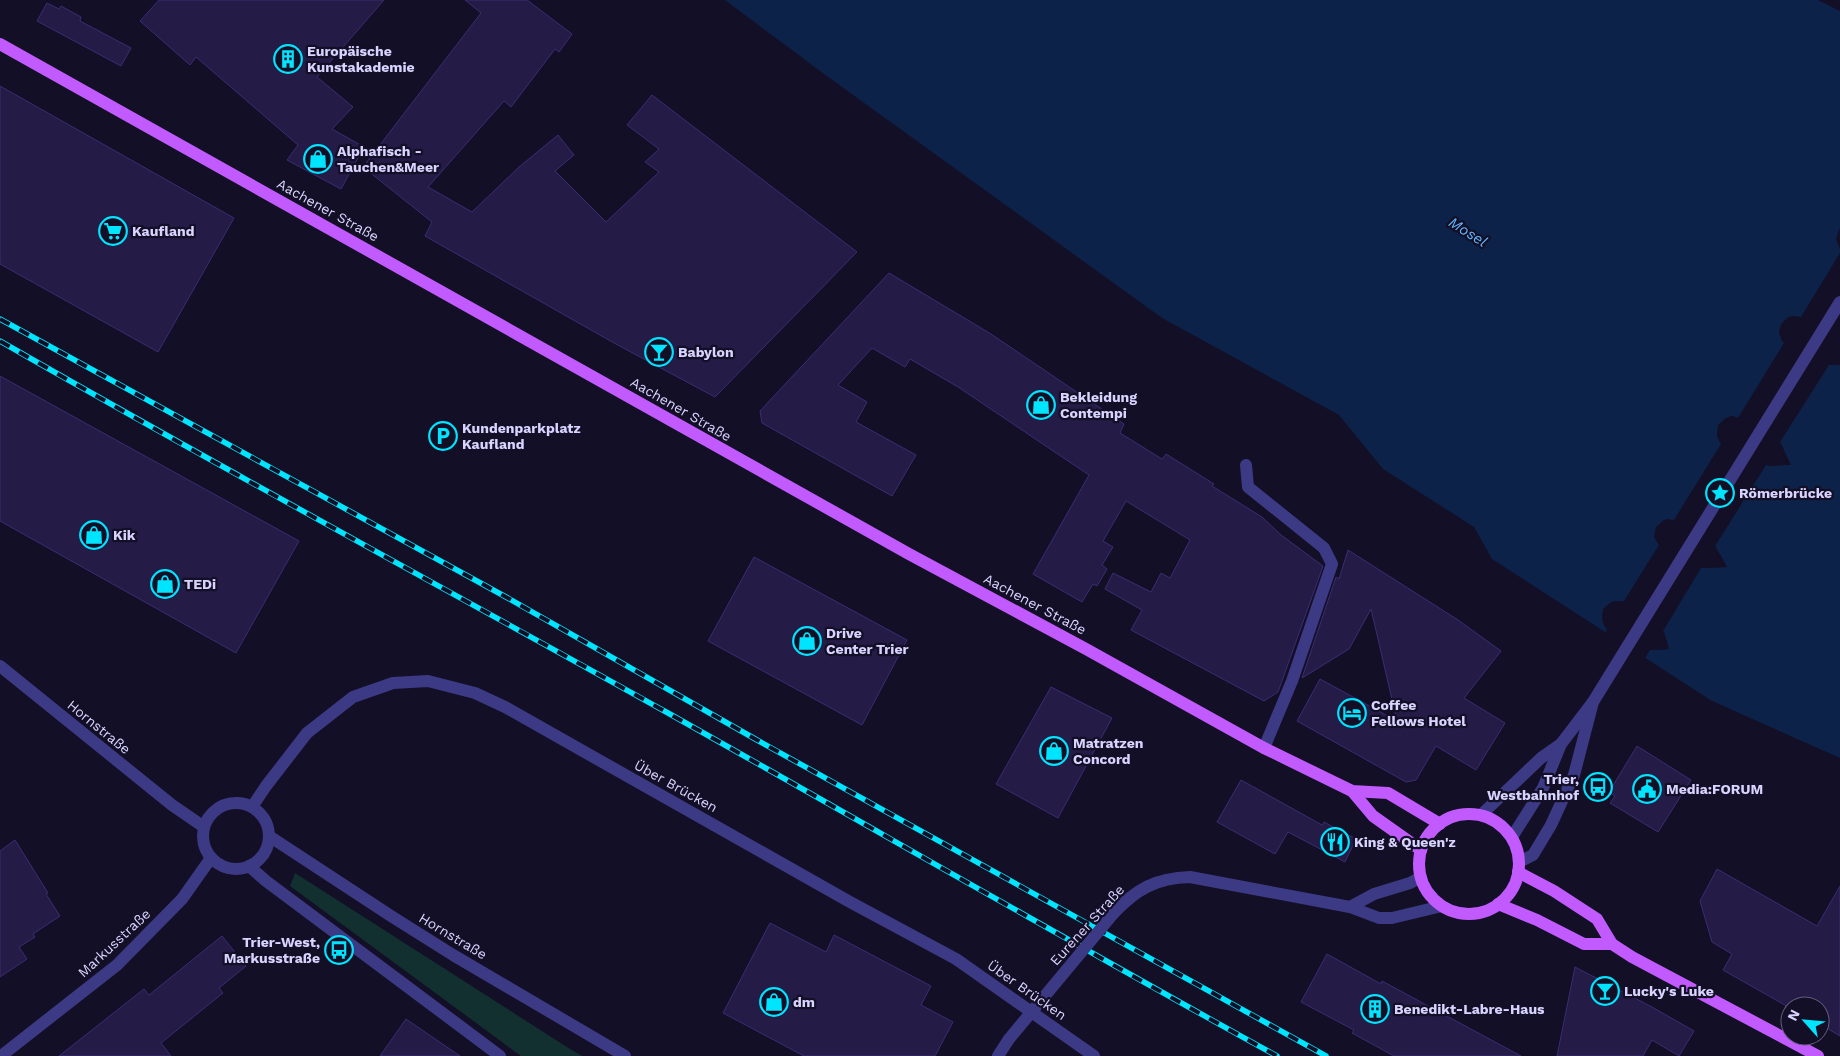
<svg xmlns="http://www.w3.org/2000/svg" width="1840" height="1056" viewBox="0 0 1840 1056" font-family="'Work Sans',sans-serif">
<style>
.green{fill:#12302f}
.water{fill:#0c2248;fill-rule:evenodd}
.pier{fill:#130f26;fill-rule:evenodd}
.building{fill:#241b47;stroke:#3b2d73}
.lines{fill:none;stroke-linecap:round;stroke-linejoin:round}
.service{stroke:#3d3a85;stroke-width:12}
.minor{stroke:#3d3a85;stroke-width:12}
.tertiary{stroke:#3d3a85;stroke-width:12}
.primary{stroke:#c25bff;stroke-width:12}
.rail-casing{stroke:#00e5ff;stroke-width:5.5}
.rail{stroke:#130f26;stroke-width:4;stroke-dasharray:11;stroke-linecap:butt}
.tertiary-bridge{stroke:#3d3a85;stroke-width:12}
.labels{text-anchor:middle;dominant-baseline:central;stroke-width:4.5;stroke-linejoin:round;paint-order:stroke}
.poi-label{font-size:14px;font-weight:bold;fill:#d9d4ff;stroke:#130f26;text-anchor:start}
.street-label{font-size:14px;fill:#d9d4ff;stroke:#130f26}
.water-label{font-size:15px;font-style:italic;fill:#62b6ff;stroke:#130f26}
</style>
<rect width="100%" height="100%" fill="#130f26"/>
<polygon class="green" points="295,873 570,1049 582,1056 521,1056 290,886"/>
<path class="water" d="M725 0H1818L1840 11V228L1836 239 1840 249V343L1801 317H1788L1779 332 1782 341 1831 365H1840V758L1712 701 1492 559 1474 527 1383 469 1339 415 1162 318 824 74ZM1732 416 1738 418 1781 444 1790 465 1769 466 1720 442C1714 429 1719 421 1732 416ZM1666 519 1674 520 1715 546 1727 567 1701 568 1656 541C1653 529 1657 526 1666 519ZM1614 601 1624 602 1664 632 1669 649 1650 650 1604 626 1602 613Z"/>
<path class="pier" d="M1840 253V345L1796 318 1789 320 1785 323 1781 331 1785 341 1830 362H1840V365H1829L1780 442 1791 465H1766L1715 546 1727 567 1701 568 1663 631 1669 649 1650 650 1644 660 1604 634 1607 630 1602 620 1603 609 1611 602 1624 601 1659 545 1654 537 1656 527 1664 520H1674L1721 444 1717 436 1718 425 1726 418 1732 416 1738 418 1784 343 1779 332 1781 324 1788 317 1794 316 1801 317ZM1732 419 1737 420 1778 444 1787 463 1770 464 1723 442 1720 435 1721 427 1725 422ZM1667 521 1673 522 1713 548 1723 565 1702 566 1660 543 1657 538 1656 533 1662 523ZM1618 603 1623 604 1662 634 1666 647 1651 648 1608 628 1604 619 1605 611 1612 604Z"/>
<g class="building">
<polygon points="159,0 384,0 317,77 353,107 332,129 364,147 341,189 287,160 298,145 196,57 190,65 140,21"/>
<polygon points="465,0 527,0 572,34 559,52 555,49 511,107 504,101 428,187 472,212 519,167 558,135 574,155 555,171 606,222 659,172 645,162 659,149 627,125 652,95 857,252 715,397 614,343 425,236 432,222 363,167 481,13"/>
<polygon points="47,3 59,9 61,6 81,17 80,21 131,48 121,66 37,21"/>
<polygon points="0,86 234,218 158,352 0,264"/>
<polygon points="889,273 991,334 1124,424 1120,433 1162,459 1166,454 1214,484 1212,486 1262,517 1281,535 1323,566 1278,692 1264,701 1131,630 1142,610 1105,589 1113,573 1151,592 1161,573 1170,578 1190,540 1126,501 1103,541 1113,547 1102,565 1107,569 1097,586 1093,584 1082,602 1033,574 1089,475 958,387 910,359 905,367 872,348 838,385 867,402 856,422 916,455 892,496 762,423 760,411"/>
<polygon points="0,376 299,541 236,653 0,521"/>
<polygon points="1348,550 1458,620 1501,651 1464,698 1505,723 1476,770 1436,746 1416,780 1406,782 1297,721 1320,679 1397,721 1371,609 1349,649 1302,678 1336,577 1339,579"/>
<polygon points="754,557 907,640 862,725 708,641"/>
<polygon points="1051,687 1112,718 1058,818 996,784"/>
<polygon points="1637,746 1691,780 1658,832 1610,803 1615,796 1609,792"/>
<polygon points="1241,780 1322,825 1324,822 1356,839 1345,862 1288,832 1275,854 1217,822"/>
<polygon points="15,840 48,893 46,894 60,916 33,934 35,937 19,947 27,959 0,977 0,851"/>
<polygon points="1717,869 1817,926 1840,886 1840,1036 1820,1024 1820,1006 1790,1006 1790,1008 1723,970 1732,954 1712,942 1700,901"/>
<polygon points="770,923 826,952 834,935 931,986 921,1005 953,1022 935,1056 804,1056 723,1013"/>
<polygon points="222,936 246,966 219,988 223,993 161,1043 171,1056 59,1056 144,989 149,995"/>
<polygon points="1327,954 1381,984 1382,981 1521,1056 1394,1056 1352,1033 1354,1030 1301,1002"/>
<polygon points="1575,967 1652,1007 1694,1031 1679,1056 1652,1040 1643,1056 1557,1056"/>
<polygon points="406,1019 460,1056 380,1056"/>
</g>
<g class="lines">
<g class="service">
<polyline points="1246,465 1248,487 1324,548 1332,564 1292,681 1264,748"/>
<polyline points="1519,862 1533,855 1551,825 1574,775 1593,702"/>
</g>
<g class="minor">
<polyline points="1481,815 1541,758 1561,744"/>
<polyline points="1512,837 1543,788 1561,744 1593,702 1840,302"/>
<polyline points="249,866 266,881 500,1056"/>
<polyline points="1,1056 117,965 182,899 211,858"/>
</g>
<g class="tertiary">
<polyline points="0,666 172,805 204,827"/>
<circle cx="236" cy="836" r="33"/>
<polyline points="252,807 266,786 307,733 353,697 393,683 428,681 475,693 505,707 850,902 956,959 1094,1056"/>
<polyline points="269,836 391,916 453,955 625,1056"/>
<polyline points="1350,907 1374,894 1410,883 1421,877"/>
<path d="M1113 914C1136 889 1156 878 1190 877L1350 907 1379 918H1392L1442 906"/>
<polyline points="998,1056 1009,1039"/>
</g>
<g class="primary">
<polyline points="0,44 909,554 1086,649 1264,748 1352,791 1388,793 1440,824"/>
<polyline points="1352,791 1373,816 1421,850"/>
<circle cx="1469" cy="864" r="50"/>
<polyline points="1518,872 1554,891 1597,919 1612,944 1632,957 1818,1056"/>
<polyline points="1498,904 1537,920 1584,944 1612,944"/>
</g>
<defs>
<g id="rail">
<polyline points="0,319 506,597 757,740 1326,1056"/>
<path d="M0 341C221 468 446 589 668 713 871 827 1073 944 1277 1056"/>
</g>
</defs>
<use href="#rail" class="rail-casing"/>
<use href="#rail" class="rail"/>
<polyline class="tertiary-bridge" points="1009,1039 1113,914"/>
</g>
<defs>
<symbol id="building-ring" viewBox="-11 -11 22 22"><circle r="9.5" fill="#130f26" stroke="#00e5ff" stroke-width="1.5"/><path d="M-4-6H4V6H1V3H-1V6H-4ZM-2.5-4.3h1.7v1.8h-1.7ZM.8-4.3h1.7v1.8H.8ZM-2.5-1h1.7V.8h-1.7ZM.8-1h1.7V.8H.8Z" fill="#00e5ff"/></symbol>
<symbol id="shop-ring" viewBox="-11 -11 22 22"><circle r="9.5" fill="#130f26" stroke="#00e5ff" stroke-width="1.5"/><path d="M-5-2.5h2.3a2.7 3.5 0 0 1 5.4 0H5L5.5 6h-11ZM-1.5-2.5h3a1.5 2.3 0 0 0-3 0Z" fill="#00e5ff"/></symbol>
<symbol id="supermarket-ring" viewBox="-11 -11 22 22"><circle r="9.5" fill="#130f26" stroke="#00e5ff" stroke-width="1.5"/><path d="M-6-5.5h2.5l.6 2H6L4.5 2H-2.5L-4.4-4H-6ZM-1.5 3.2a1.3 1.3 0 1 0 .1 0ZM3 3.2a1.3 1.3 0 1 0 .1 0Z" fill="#00e5ff"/></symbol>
<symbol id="bar-ring" viewBox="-11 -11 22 22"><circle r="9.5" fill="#130f26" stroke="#00e5ff" stroke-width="1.5"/><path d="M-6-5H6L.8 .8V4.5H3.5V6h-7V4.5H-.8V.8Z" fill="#00e5ff"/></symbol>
<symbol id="parking-ring" viewBox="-11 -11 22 22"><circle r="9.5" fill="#130f26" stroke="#00e5ff" stroke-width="1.5"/><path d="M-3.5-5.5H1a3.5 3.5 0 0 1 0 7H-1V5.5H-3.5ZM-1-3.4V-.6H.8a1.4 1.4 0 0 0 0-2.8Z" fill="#00e5ff"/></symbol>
<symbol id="sight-ring" viewBox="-11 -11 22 22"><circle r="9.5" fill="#130f26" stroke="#00e5ff" stroke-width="1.5"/><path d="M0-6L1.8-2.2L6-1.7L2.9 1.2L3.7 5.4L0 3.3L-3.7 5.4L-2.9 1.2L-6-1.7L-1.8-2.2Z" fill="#00e5ff"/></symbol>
<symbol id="hotel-ring" viewBox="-11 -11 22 22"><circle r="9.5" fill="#130f26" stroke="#00e5ff" stroke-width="1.5"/><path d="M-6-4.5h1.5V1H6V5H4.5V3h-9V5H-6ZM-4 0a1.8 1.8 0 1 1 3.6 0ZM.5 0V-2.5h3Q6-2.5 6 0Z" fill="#00e5ff"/></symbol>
<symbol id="bus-ring" viewBox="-11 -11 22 22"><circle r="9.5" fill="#130f26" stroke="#00e5ff" stroke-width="1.5"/><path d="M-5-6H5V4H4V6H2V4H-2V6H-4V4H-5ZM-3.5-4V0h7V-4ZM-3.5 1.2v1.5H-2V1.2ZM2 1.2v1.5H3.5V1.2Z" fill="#00e5ff"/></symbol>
<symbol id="civic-ring" viewBox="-11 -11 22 22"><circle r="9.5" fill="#130f26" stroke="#00e5ff" stroke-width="1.5"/><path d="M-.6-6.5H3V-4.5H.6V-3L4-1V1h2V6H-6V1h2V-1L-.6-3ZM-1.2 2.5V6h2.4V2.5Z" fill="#00e5ff"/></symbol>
<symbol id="restaurant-ring" viewBox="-11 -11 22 22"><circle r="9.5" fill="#130f26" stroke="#00e5ff" stroke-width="1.5"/><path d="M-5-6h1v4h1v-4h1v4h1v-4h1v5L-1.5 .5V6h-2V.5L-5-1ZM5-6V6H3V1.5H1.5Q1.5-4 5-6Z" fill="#00e5ff"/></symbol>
</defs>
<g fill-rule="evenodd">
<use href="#building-ring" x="272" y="43" width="32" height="32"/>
<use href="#shop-ring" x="302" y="143" width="32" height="32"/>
<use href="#supermarket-ring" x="97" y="215" width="32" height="32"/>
<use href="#bar-ring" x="643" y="336" width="32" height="32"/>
<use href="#shop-ring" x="1025" y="389" width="32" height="32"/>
<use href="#parking-ring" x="427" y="420" width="32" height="32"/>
<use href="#sight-ring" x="1704" y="477" width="32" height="32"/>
<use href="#shop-ring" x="78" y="519" width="32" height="32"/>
<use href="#shop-ring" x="149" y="568" width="32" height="32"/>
<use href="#shop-ring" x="791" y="625" width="32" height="32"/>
<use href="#hotel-ring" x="1336" y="697" width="32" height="32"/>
<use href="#shop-ring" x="1038" y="735" width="32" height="32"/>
<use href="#bus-ring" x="1582" y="771" width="32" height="32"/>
<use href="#civic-ring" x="1631" y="773" width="32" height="32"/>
<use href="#restaurant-ring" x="1319" y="826" width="32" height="32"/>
<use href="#bus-ring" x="323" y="934" width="32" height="32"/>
<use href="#bar-ring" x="1589" y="975" width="32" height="32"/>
<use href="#shop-ring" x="758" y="986" width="32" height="32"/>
<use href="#building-ring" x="1359" y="993" width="32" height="32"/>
</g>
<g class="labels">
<g class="poi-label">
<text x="307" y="51">Europäische<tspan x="307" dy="16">Kunstakademie</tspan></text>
<text x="337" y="151">Alphafisch -<tspan x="337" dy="16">Tauchen&amp;Meer</tspan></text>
<text x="132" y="231">Kaufland</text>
<text x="678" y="352">Babylon</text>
<text x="1060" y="397">Bekleidung<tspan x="1060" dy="16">Contempi</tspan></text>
<text x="462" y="428">Kundenparkplatz<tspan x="462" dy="16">Kaufland</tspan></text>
<text x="1739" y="493">Römerbrücke</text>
<text x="113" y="535">Kik</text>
<text x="184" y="584">TEDi</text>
<text x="826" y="633">Drive<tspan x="826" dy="16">Center Trier</tspan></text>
<text x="1371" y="705">Coffee<tspan x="1371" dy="16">Fellows Hotel</tspan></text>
<text x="1073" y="743">Matratzen<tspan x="1073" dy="16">Concord</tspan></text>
<text x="1579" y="779" text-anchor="end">Trier,<tspan x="1579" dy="16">Westbahnhof</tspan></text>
<text x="1666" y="789">Media:FORUM</text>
<text x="1354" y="842">King &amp; Queen'z</text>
<text x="320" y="942" text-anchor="end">Trier-West,<tspan x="320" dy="16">Markusstraße</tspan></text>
<text x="1624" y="991">Lucky's Luke</text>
<text x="793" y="1002">dm</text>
<text x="1394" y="1009">Benedikt-Labre-Haus</text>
</g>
<g class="street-label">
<text transform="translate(328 210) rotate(29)">Aachener Straße</text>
<text transform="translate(681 409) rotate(30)">Aachener Straße</text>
<text transform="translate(1035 604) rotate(28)">Aachener Straße</text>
<text transform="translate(99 727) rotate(39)">Hornstraße</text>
<text transform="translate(676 786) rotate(29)">Über Brücken</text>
<text transform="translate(1087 925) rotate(-48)">Eurener Straße</text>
<text transform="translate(453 936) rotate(31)">Hornstraße</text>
<text transform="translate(114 943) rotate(-43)">Markusstraße</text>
<text transform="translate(1027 990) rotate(35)">Über Brücken</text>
</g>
<g class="water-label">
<text transform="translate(1468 232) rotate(32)">Mosel</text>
</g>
</g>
<g transform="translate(1805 1021) rotate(297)"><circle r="24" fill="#130f26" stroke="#625e7d"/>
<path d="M0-4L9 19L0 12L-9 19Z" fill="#00e5ff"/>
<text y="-8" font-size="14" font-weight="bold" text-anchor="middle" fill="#d9d4ff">N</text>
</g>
</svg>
